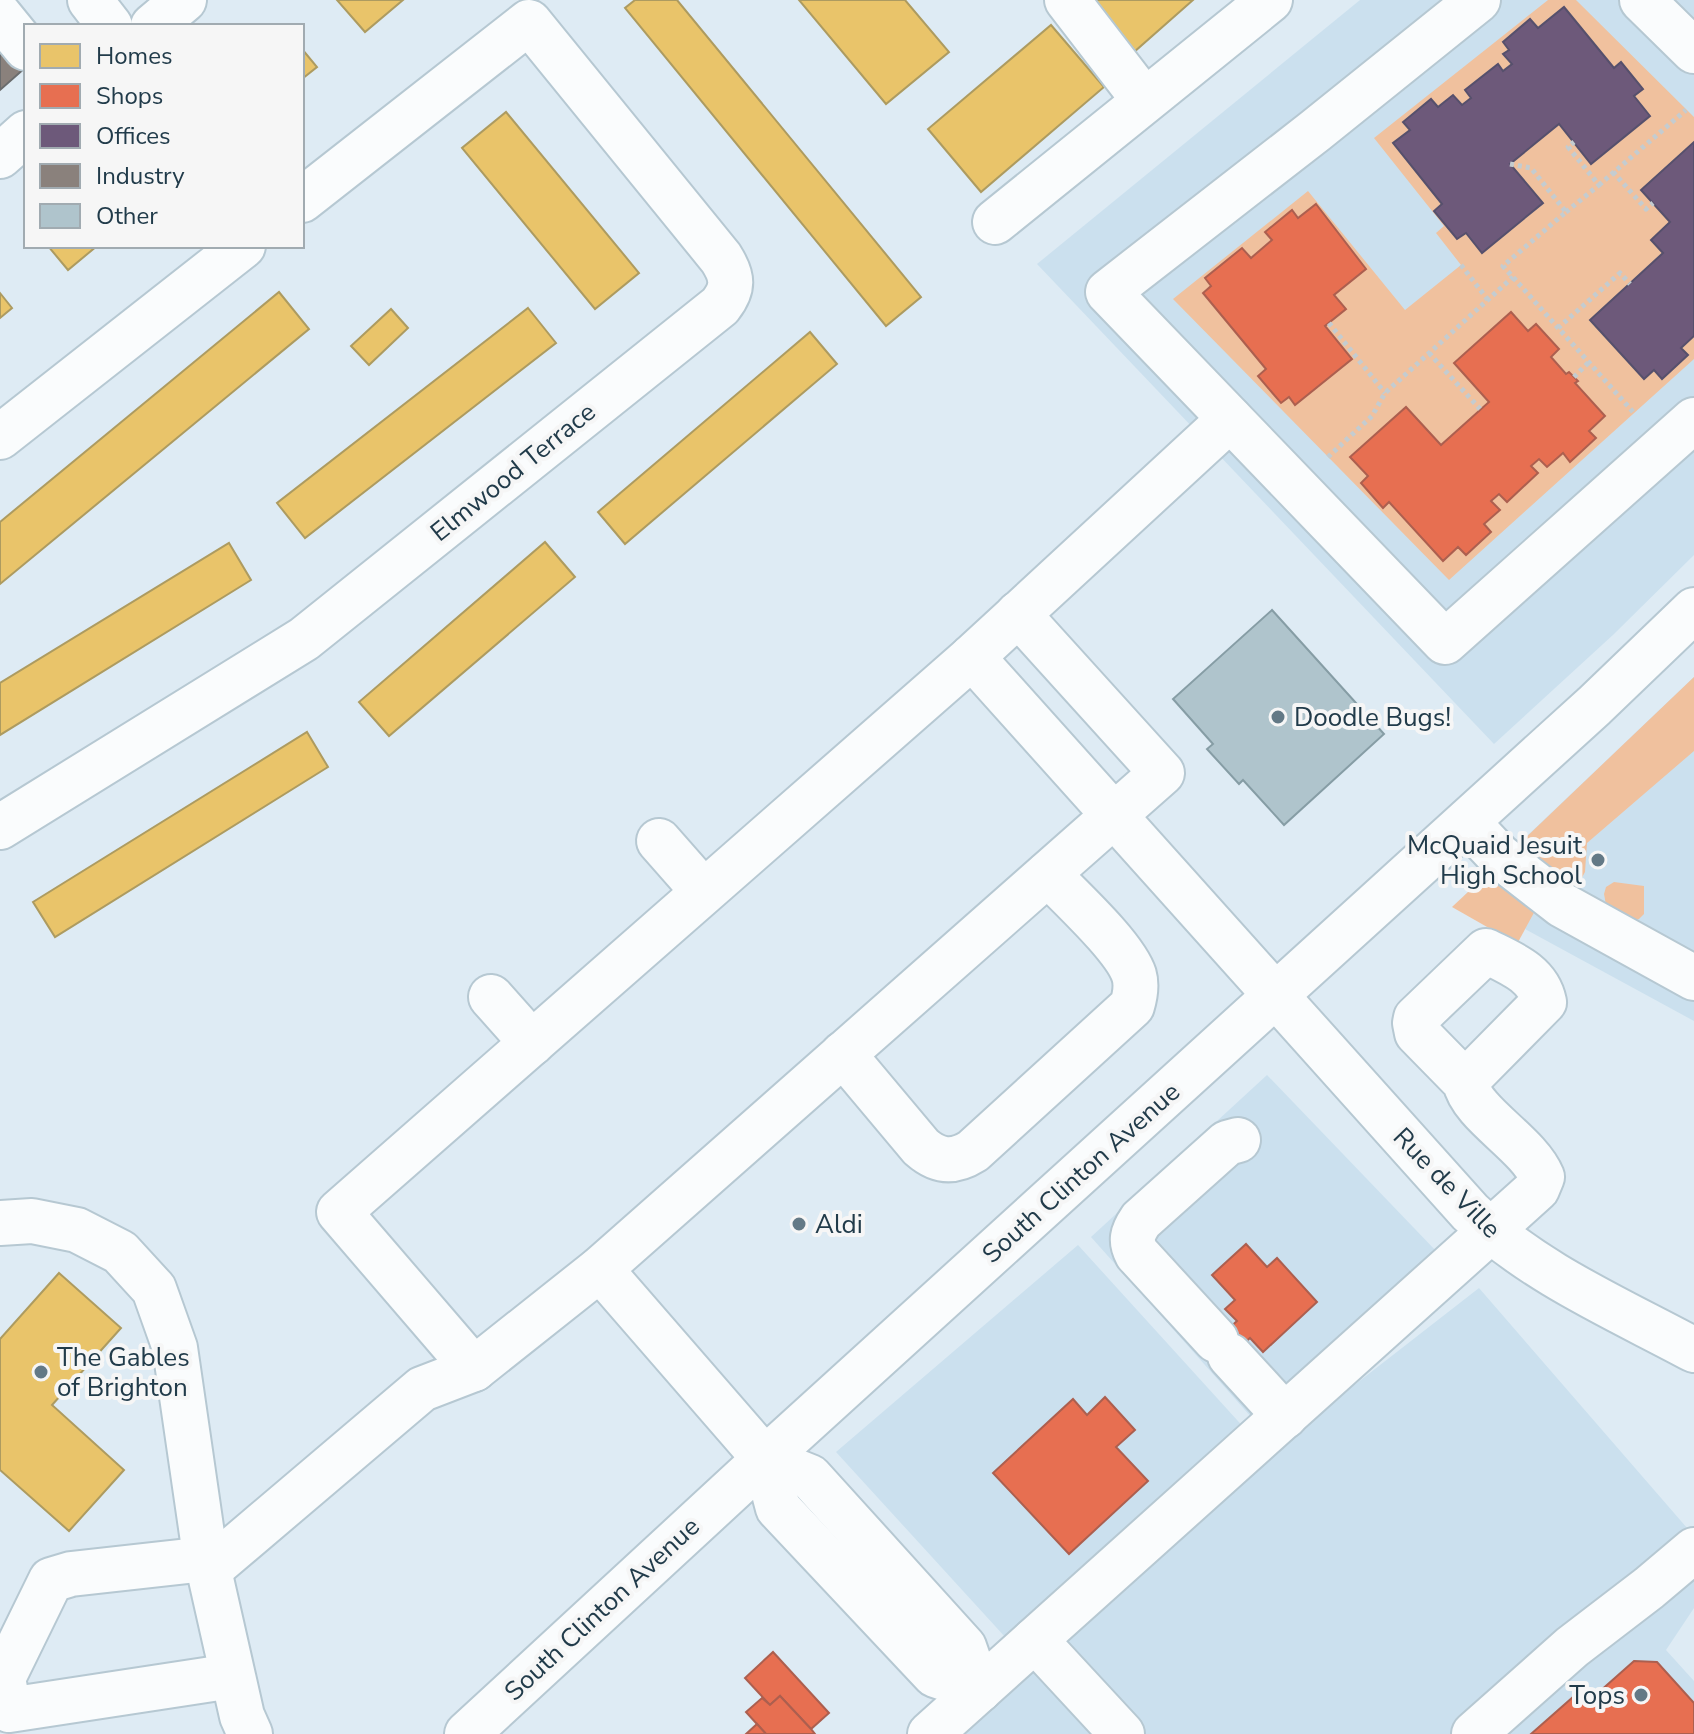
<svg xmlns="http://www.w3.org/2000/svg" width="1694" height="1734" viewBox="0 0 1694 1734" font-family="'Nunito Sans',sans-serif">
<style>
.built{fill:#cbe0ee}
.green{fill:#f0c19e;fill-rule:evenodd}
.homes{fill:#e9c46a;stroke:#ad9b60;stroke-width:2}
.shops{fill:#e76f51;stroke:#ac5f4f;stroke-width:2}
.offices{fill:#6d597a;stroke:#56506c;stroke-width:2}
.industry{fill:#8a817c;stroke:#6a6c6d;stroke-width:2}
.building{fill:#afc4cc;stroke:#869da5;stroke-width:2}
.lines{fill:none;stroke-linecap:round;stroke-linejoin:round}
.minor-casing{stroke:#b6c8d2;stroke-width:48}
.path{stroke:#c4ccd0;stroke-width:5;stroke-dasharray:4 4;stroke-linecap:butt}
.minor{stroke:#fafcfd;stroke-width:44}
.poi-dot{fill:#637986;stroke:#f6f6f6;stroke-width:3}
.labels{text-anchor:middle;dominant-baseline:central;stroke-width:8;stroke-linejoin:round;paint-order:stroke}
.street-label{font-size:26px;fill:#213b4a;stroke:#f6f6f6}
.poi-label{font-size:26px;fill:#213b4a;stroke:#f6f6f6;text-anchor:start}
</style>
<rect width="100%" height="100%" fill="#deebf4"/>
<g class="built">
<polygon points="1360,0 1694,0 1694,555 1614,634 1494,744 1037,264"/>
<polygon points="1694,677 1694,1021 1464,896"/>
<polygon points="1267,1075 1438,1253 1253,1419 1091,1237"/>
<polygon points="1078,1245 1267,1453 1479,1288 1694,1536 1694,1608 1666,1650 1694,1681 1694,1734 907,1734 1006,1638 836,1452"/>
</g>
<g class="green">
<path d="M1548 0H1576L1694 117V142L1642 190 1670 222 1663 253 1590 320 1644 379 1654 370 1662 378 1687 354 1681 348 1694 336V359L1449 580 1173 299 1308 191 1405 310 1461 265 1436 233 1444 226 1374 138ZM1564 7 1614 68 1621 62 1643 89 1634 96 1650 115 1591 163 1559 124 1510 164 1543 204 1482 253 1466 233 1457 239 1434 211 1442 204 1393 143 1410 130 1404 121 1431 99 1438 107 1453 95 1462 105 1471 98 1465 90 1497 64 1503 71 1512 64 1503 54 1509 50 1503 41 1530 20 1538 28ZM1316 204 1366 269 1334 295 1346 309 1325 326 1295 405 1289 397 1280 403 1259 376 1266 369 1204 293 1211 286 1205 278 1242 248 1251 258 1272 240 1265 232 1292 210 1298 218ZM1511 312 1528 331 1536 324 1559 349 1551 357 1566 374 1569 372 1578 381 1575 383 1605 416 1589 431 1596 439 1571 461 1563 453 1547 467 1539 459 1531 466 1538 473 1507 501 1499 494 1491 501 1499 510 1484 524 1491 532 1466 554 1458 547 1389 502 1383 507 1361 483 1368 476 1350 457 1406 407 1441 445 1489 402 1454 363Z"/>
<polygon points="1694,677 1694,751 1587,843 1585,872 1579,883 1560,886 1523,856 1520,843"/>
<polygon points="1484,877 1536,909 1517,944 1452,907"/>
<polygon points="1614,882 1644,886 1644,914 1639,919 1633,921 1606,905 1604,894 1606,887"/>
</g>
<g class="homes">
<polygon points="337,0 403,0 365,32"/>
<polygon points="635,0 677,0 921,297 886,326 625,8"/>
<polygon points="799,0 905,0 949,52 886,104"/>
<polygon points="1089,0 1193,0 1134,52"/>
<polygon points="1051,25 1104,87 981,192 928,129"/>
<polygon points="302,49 317,67 302,79"/>
<polygon points="506,112 639,273 595,309 462,148"/>
<polygon points="48,246 97,246 68,270"/>
<polygon points="279,292 309,329 0,584 0,522"/>
<polygon points="0,293 12,308 0,318"/>
<polygon points="528,308 556,343 305,538 277,503"/>
<polygon points="391,309 408,328 369,365 351,346"/>
<polygon points="810,332 837,364 625,544 598,512"/>
<polygon points="545,542 575,577 389,736 359,702"/>
<polygon points="229,543 251,580 0,735 0,683"/>
<polygon points="307,732 328,767 55,937 33,902"/>
<polygon points="59,1273 121,1328 52,1405 124,1470 69,1531 0,1470 0,1339"/>
</g>
<g class="shops">
<polygon points="1316,204 1366,269 1334,295 1346,309 1325,326 1352,359 1295,405 1289,397 1281,403 1258,376 1266,369 1203,293 1211,286 1205,278 1242,248 1251,258 1272,240 1265,232 1292,210 1298,218"/>
<polygon points="1511,312 1528,331 1536,324 1559,349 1551,357 1566,374 1569,372 1578,381 1575,383 1605,416 1589,431 1596,438 1570,462 1563,453 1547,467 1539,459 1531,466 1538,473 1507,502 1499,494 1491,501 1500,510 1484,524 1491,532 1466,555 1458,547 1443,561 1389,502 1383,508 1361,483 1368,476 1350,457 1406,407 1441,445 1489,402 1454,363"/>
<polygon points="1246,1244 1267,1267 1277,1258 1317,1302 1263,1352 1250,1338 1220,1365 1206,1349 1237,1321 1225,1309 1235,1300 1212,1275"/>
<polygon points="1105,1397 1135,1430 1116,1447 1148,1481 1069,1554 993,1473 1073,1399 1087,1415"/>
<polygon points="773,1652 829,1713 811,1729 780,1696 770,1705 745,1678"/>
<polygon points="1634,1661 1657,1662 1694,1703 1694,1734 1531,1734 1581,1690 1590,1700"/>
<polygon points="780,1696 811,1729 815,1734 766,1734 746,1712 762,1698 770,1705"/>
<polygon points="757,1724 766,1734 746,1734"/>
</g>
<g class="offices">
<polygon points="1564,7 1614,68 1621,62 1643,89 1634,96 1650,116 1591,164 1559,124 1510,164 1543,203 1482,253 1466,233 1457,239 1434,211 1442,204 1393,143 1410,130 1403,122 1431,99 1438,107 1453,95 1462,105 1471,98 1465,90 1498,64 1503,71 1512,64 1503,54 1509,50 1503,42 1530,19 1538,28"/>
<polygon points="1694,142 1694,336 1681,348 1688,355 1662,379 1654,370 1644,379 1590,320 1663,253 1651,240 1670,222 1641,190"/>
</g>
<polygon class="industry" points="0,39 25,68 0,90"/>
<polygon class="building" points="1272,610 1384,734 1284,825 1243,780 1239,784 1207,749 1213,744 1173,699"/>
<g class="lines">
<defs>
<g id="minor">
<polyline points="90,0 110,26"/>
<polyline points="1067,0 1144,100"/>
<polyline points="1478,0 1315,131 1108,292 1445,642 1694,420"/>
<polyline points="1642,0 1694,51"/>
<polyline points="0,16 26,48"/>
<polyline points="153,26 184,0"/>
<polyline points="0,156 26,133"/>
<polyline points="995,222 1270,0"/>
<path d="M1230 419 972 657 1470 1212C1534 1273 1618 1309 1694 1350"/>
<polyline points="0,437 243,246"/>
<polyline points="972,657 339,1212 474,1369 600,1269 1162,773 1018,614"/>
<polyline points="1467,822 1499,856 1562,905 1694,978"/>
<path d="M0 827 304 639 720 306C734 288 733 277 721 258L529 22 302 200"/>
<polyline points="659,841 703,891"/>
<polyline points="491,997 532,1043"/>
<path d="M843 1054 921 1147C938 1162 954 1163 973 1151L1132 1006C1135 996 1137 985 1134 975 1125 947 1070 897 1048 874"/>
<polyline points="0,1223 32,1221 77,1230 120,1252 154,1289 175,1348 204,1548 242,1716 250,1734"/>
<polyline points="600,1269 765,1459 778,1508 935,1675 979,1690"/>
<path d="M1216 1340 1137 1254C1130 1241 1132 1233 1141 1220L1227 1143 1238 1140"/>
<polyline points="1230,1356 1285,1416"/>
<polyline points="765,1459 810,1477 964,1647 979,1690"/>
<polyline points="206,1559 71,1574 51,1580 3,1678 9,1710 232,1676"/>
<polyline points="210,1569 422,1389 474,1369"/>
<polyline points="1035,1640 1122,1734"/>
<polyline points="467,1734 765,1459 1594,706 1694,610"/>
<path d="M930 1734 1537 1189 1542 1177C1528 1143 1472 1115 1465 1082L1544 1002C1538 973 1510 963 1486 951L1416 1018 1415 1023 1417 1033 1465 1082"/>
<polyline points="1474,1734 1572,1647 1649,1588 1694,1550"/>
</g>
</defs>
<use href="#minor" class="minor-casing"/>
<g class="path">
<polyline points="1510,164 1531,168 1566,212 1503,266 1634,413"/>
<polyline points="1613,172 1646,209 1653,203"/>
<polyline points="1599,185 1686,110"/>
<polyline points="1566,212 1599,185 1568,147 1574,142"/>
<polyline points="1461,265 1488,300"/>
<polyline points="1329,323 1385,393"/>
<polyline points="1558,328 1620,273 1630,284"/>
<polyline points="1429,353 1480,409"/>
<polyline points="1574,377 1589,362"/>
<polyline points="1328,457 1372,416 1385,393 1513,277"/>
</g>
<use href="#minor" class="minor"/>
</g>
<g class="poi-dot">
<circle cx="1278" cy="717" r="8"/>
<circle cx="1598" cy="860" r="8"/>
<circle cx="799" cy="1224" r="8"/>
<circle cx="41" cy="1372" r="8"/>
<circle cx="1641" cy="1695" r="8"/>
</g>
<g class="labels">
<g class="street-label">
<text transform="translate(513 472) rotate(-39)">Elmwood Terrace</text>
<text transform="translate(1081 1173) rotate(-42)">South Clinton Avenue</text>
<text transform="translate(1447 1183) rotate(46)">Rue de Ville</text>
<text transform="translate(602 1609) rotate(-43)">South Clinton Avenue</text>
</g>
<g class="poi-label">
<text x="1294" y="717">Doodle Bugs!</text>
<text x="1582" y="845" text-anchor="end">McQuaid Jesuit<tspan x="1582" dy="30">High School</tspan></text>
<text x="815" y="1224">Aldi</text>
<text x="57" y="1357">The Gables<tspan x="57" dy="30">of Brighton</tspan></text>
<text x="1625" y="1695" text-anchor="end">Tops</text>
</g>
</g>
<rect x="24" y="24" width="280" height="224" fill="#f6f6f6" stroke="#a1abb1" stroke-width="2"/>
<rect x="40" y="44" width="40" height="24" fill="#e9c46a" stroke="#a1abb1" stroke-width="2"/>
<text x="96" y="64" font-size="24" fill="#213b4a">Homes</text>
<rect x="40" y="84" width="40" height="24" fill="#e76f51" stroke="#a1abb1" stroke-width="2"/>
<text x="96" y="104" font-size="24" fill="#213b4a">Shops</text>
<rect x="40" y="124" width="40" height="24" fill="#6d597a" stroke="#a1abb1" stroke-width="2"/>
<text x="96" y="144" font-size="24" fill="#213b4a">Offices</text>
<rect x="40" y="164" width="40" height="24" fill="#8a817c" stroke="#a1abb1" stroke-width="2"/>
<text x="96" y="184" font-size="24" fill="#213b4a">Industry</text>
<rect x="40" y="204" width="40" height="24" fill="#afc4cc" stroke="#a1abb1" stroke-width="2"/>
<text x="96" y="224" font-size="24" fill="#213b4a">Other</text>
</svg>
